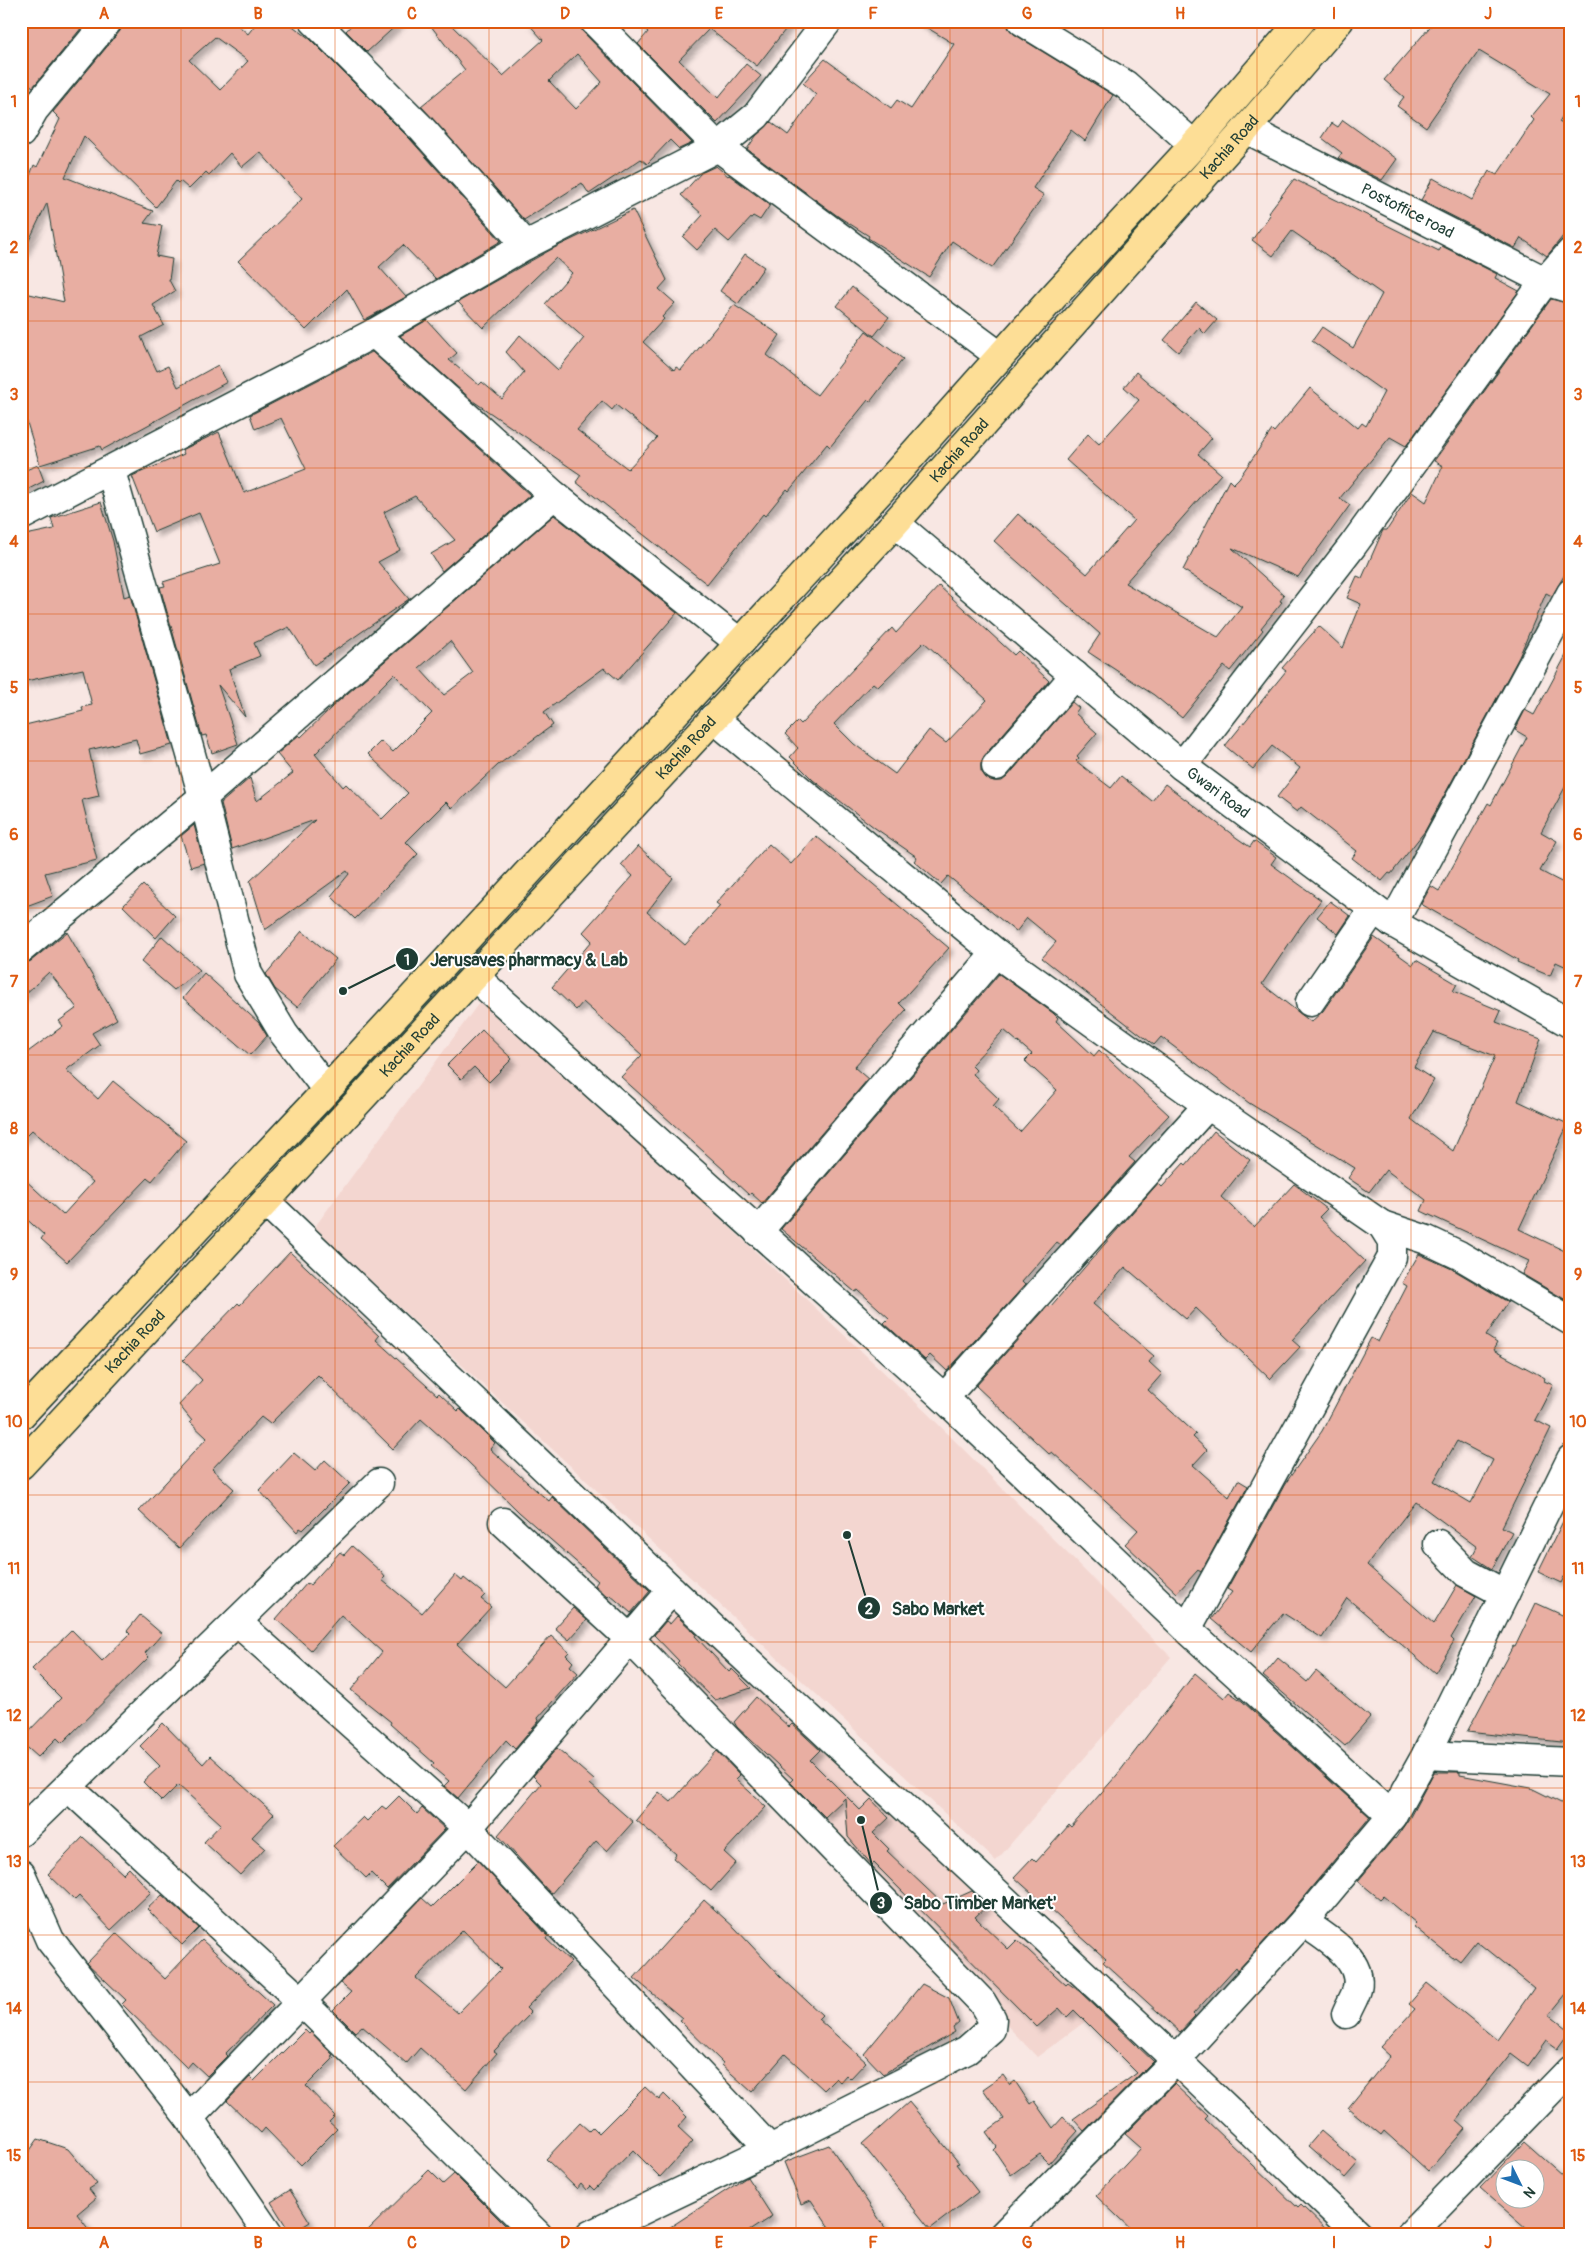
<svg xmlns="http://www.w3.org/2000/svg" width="1592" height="2256" viewBox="0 0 1592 2256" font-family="Pangolin,sans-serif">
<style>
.built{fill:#f3d6d0}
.building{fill:#e8aea2;stroke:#1f3d34;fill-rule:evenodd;filter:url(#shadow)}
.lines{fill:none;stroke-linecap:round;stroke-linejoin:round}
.minor-casing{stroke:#1f3d34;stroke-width:31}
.highway-casing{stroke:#1f3d34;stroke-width:31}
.minor{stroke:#fff;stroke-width:28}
.highway{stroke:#fdde96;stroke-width:28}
.grid{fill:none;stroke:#de580e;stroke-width:1;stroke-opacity:0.55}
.labels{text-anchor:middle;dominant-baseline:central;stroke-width:4;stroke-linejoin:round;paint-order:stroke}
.street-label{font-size:16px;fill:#1f3d34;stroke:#fff}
.leader{fill:none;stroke:#1f3d34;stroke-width:2}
.callout-dot{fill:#1f3d34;stroke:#fff;stroke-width:2}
.mark-label{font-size:15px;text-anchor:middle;font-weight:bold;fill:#fff}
.callout-label{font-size:18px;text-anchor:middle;font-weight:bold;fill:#1f3d34;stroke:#fff;stroke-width:4;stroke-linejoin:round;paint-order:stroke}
.neatline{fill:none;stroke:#de580e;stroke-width:2}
.grid-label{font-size:16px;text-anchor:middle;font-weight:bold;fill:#de580e}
</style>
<defs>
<filter id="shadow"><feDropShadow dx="4.5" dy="4.5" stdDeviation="2.5" flood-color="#0004"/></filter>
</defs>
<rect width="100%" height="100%" fill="#f8e7e3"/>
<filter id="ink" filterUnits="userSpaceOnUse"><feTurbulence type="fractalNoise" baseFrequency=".02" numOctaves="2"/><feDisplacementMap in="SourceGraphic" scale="10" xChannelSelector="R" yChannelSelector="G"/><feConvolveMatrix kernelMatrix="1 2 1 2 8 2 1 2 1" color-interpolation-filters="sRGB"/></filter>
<g filter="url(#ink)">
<g class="built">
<polygon points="484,996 927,1413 1171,1657 996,1861 314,1228"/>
<polygon points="672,1599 1109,2004 1037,2057 638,1636"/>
</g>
<g class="building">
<polygon points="21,21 87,21 33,87 21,78"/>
<path d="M123 21H233L248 34 258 21H286L310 39 410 139 501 241 436 279 403 245 379 267 406 297 364 320 347 289 306 330 238 261 302 199 260 152 242 167 230 153 209 175 206 172 189 189 180 181 178 183 176 181 156 207 84 136 65 177 153 211 144 223 162 226 156 256 172 259 169 280 175 291 153 305 164 325 141 337 157 371 168 366 178 387 218 365 227 382 102 450 100 446 40 465 25 416H21V292L64 302 47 203 21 257V183L26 185 34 165 37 167 60 119 53 112 120 31ZM215 37 248 61 220 90 189 60Z"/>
<polygon points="355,21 401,21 367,52 346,31"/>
<path d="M427 21H447L503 76 543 40 526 21H577L583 32 692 143 679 149 670 140 647 164 641 159 589 194 582 183 524 220 421 106 465 70ZM577 54 602 82 576 109 549 81Z"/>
<polygon points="636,21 792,21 757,66 709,29 679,60 718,98 746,64 761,76 717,123 638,44 648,32"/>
<polygon points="916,21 1006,21 1009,29 1014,34 1113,95 1085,141 1071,130 1033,188 1044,195 992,268 952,241 929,277 868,238 869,236 839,217 747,149 756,136 771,122 788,135 816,95 803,83 825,59 891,108 897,100 911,109 954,44"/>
<polygon points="1435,21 1552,21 1571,33 1571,106 1569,105 1559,122 1571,129 1571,226 1547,256 1521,238 1515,248 1421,200 1433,178 1472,200 1489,171 1497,175 1534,120 1531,117 1550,94 1479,51 1426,127 1397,106 1404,97 1384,80"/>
<polygon points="1343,120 1397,159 1382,180 1338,158 1342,153 1322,138 1332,123 1338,127"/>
<polygon points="716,166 728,176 729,175 770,205 760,220 753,216 729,242 715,230 697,250 683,237 703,215 681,195 701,173"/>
<polygon points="1294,179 1439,251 1442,246 1497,274 1495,278 1519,291 1406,446 1390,437 1340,498 1350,505 1298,577 1232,548 1284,595 1280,601 1282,602 1261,628 1263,630 1230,671 1224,666 1182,718 1154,695 1088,652 1100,634 994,541 1018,514 1087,574 1134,520 1066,460 1088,434 1099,444 1139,400 1124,387 1136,372 1212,438 1198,454 1221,474 1125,583 1218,637 1242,607 1183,570 1229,480 1233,484 1239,478 1272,430 1274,432 1310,388 1358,428 1362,423 1366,426 1384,392 1312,341 1322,327 1353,348 1382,294 1292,231 1273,256 1252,240 1270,215 1268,213"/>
<path d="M633 210 667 280 659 289 675 303 662 317 664 319 643 342 674 370 676 367 681 370 734 305 780 335 767 355 817 395 866 331 903 359 870 402 868 400 830 447 827 444 789 491 787 489 765 516 763 514 707 584 576 482 581 475 473 401 400 336 427 320 457 353 449 360 479 385 482 382 502 399 524 372 506 352 520 335 558 370 584 338 545 304 572 273 556 258 483 328 458 302 552 249ZM602 401 612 410 616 405 657 438 628 469 577 430Z"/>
<polygon points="745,254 764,267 738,304 720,291"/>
<polygon points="852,287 889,317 874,336 837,306"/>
<polygon points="1551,299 1571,304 1571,564 1552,596 1546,593 1519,657 1425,831 1391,874 1389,873 1382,881 1352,858 1357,851 1301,807 1297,812 1277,797 1300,768 1272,746 1253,769 1225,746 1286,671 1282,668 1319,626 1343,648 1361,604 1347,598 1357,576 1362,578 1383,530 1387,530 1412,492 1426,502 1443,466 1434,461"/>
<polygon points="1196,302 1217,320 1205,334 1199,328 1178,352 1164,340"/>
<polygon points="372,352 530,495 442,571 431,554 455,540 415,496 384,512 400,550 378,562 409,599 314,665 289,627 254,643 260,656 229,669 245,717 218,685 238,744 212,753 206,735 202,736 160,587 165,586 163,582 220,564 199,513 154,532 132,476 184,454 182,450 219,432 244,493 306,469 281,418 255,429 250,415"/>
<polygon points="38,465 44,481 21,493 21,472"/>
<polygon points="101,502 113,541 124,597 130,595 172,745 140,754 136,739 89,750 99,796 82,800 97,860 45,873 53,896 21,908 21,726 83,711 82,707 92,705 83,669 21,682 21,536 54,529 51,518"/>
<path d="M554 515 677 613 618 680 604 668 544 712 553 725 498 765 452 808 446 802 406 842 418 854 355 919 331 896 349 874 347 871 265 930 250 881 315 820 232 849 221 803 250 778 257 801 293 773 277 754 299 735 301 737 333 706ZM450 641 473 673 444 695 419 668ZM394 674 432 713 393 752 381 741 368 754 408 793 382 819 346 784 343 787 315 754Z"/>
<path d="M939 586 1014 655 1018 651 1049 681 984 756 981 764V771L986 778 994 781H1002L1007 777 1072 702 1079 708 1075 713 1097 733 1077 756 1079 758 1076 761 1111 788 1121 776 1152 801 1165 784 1237 838 1250 847 1254 841 1276 857 1271 864 1321 900 1301 926 1262 984 1311 1022 1323 1011 1374 937 1413 965 1416 960 1457 984 1453 991 1501 1011 1496 1022 1541 1039 1518 1101 1568 1124 1519 1229 1571 1254V1290L1566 1300 1522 1274 1529 1261 1421 1211 1426 1200 1386 1170 1369 1192 1348 1178 1355 1168 1249 1103 1161 1037 1154 1045 1042 958 1056 942 1027 918 1016 932 948 876 941 884 914 861 917 857 875 828 813 780 790 757 798 748 785 734 798 721 801 724 892 628 896 633ZM924 642 987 700 946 743 929 730 895 774 854 744 834 724 873 683 878 687ZM1434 1032 1495 1056 1453 1151 1411 1119 1434 1080 1414 1067Z"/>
<polygon points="1571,646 1571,776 1541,832 1557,841 1540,871 1571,887 1571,969 1556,962 1550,976 1517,962 1518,960 1421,904 1431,886 1439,891 1488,803 1491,805 1527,737 1515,730 1525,710 1534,715"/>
<polygon points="194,825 204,863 191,867 181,836"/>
<polygon points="816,836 949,948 899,1003 906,1010 854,1067 868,1079 762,1203 751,1193 749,1195 724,1172 725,1171 621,1077 642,1055 583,1002 576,1010 552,987 592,941 583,932 633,876 621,865 638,846 673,878 647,912 685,945 720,906 716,903 769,844 791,864"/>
<polygon points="143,885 175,916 156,938 123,906"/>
<polygon points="1330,901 1350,916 1338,934 1317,917"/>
<polygon points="302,931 336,959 297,1007 275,989 266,974"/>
<polygon points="67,932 117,1019 92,1033 100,1045 66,1070 98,1099 113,1081 186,1141 152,1181 148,1178 67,1262 41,1239 44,1235 21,1214 21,1176 63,1215 93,1182 32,1130 21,1141 21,1057 63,1026 59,1021 77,1008 49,972 21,998 21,964 31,961"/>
<polygon points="162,936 200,970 174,990 141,962"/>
<polygon points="204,973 259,1023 267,1036 250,1055 183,998"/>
<path d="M999 974 1053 1013 1058 1018 1056 1021 1094 1056 1099 1050 1169 1115 1129 1157 1135 1162 1061 1245 1057 1242 1022 1282 1025 1285 947 1371 930 1355 925 1360 884 1323 889 1318 858 1290 855 1292 781 1229ZM1004 1030 1032 1054 1025 1061 1057 1090 1020 1132 993 1106 999 1099 973 1074 976 1070 971 1065Z"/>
<polygon points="482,1030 512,1059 489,1082 474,1067 461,1079 447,1065"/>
<polygon points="1214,1131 1250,1160 1221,1197 1254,1227 1294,1184 1327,1209 1319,1217 1365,1261 1292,1340 1300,1347 1270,1379 1196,1308 1186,1319 1125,1267 1093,1304 1154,1356 1149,1362 1162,1374 1148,1390 1196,1434 1193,1437 1207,1450 1193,1465 1229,1497 1238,1480 1248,1486 1201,1572 1198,1570 1177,1593 1125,1544 1138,1530 1052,1452 1049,1454 976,1386 1048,1306 1050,1307 1158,1183 1162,1187 1184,1163 1186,1165"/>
<polygon points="290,1252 379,1336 376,1340 437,1395 439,1393 458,1411 460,1409 482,1430 495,1443 490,1449 537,1491 549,1501 552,1497 650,1591 631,1613 610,1595 608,1597 595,1585 598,1581 519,1512 462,1456 421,1419 393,1449 318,1375 270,1424 261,1417 212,1469 234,1489 179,1548 139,1511 207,1438 190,1422 192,1421 179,1405 202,1380 183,1360 238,1303 240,1305"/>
<path d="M1419 1254 1452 1269 1508 1302 1486 1336 1497 1343 1493 1350 1545 1378 1544 1381 1553 1385 1535 1420 1551 1428 1502 1527 1512 1532 1492 1569 1472 1556 1477 1547 1416 1502 1367 1565 1434 1624 1457 1585 1476 1596 1451 1638 1454 1641 1435 1673 1347 1598 1322 1638 1283 1613 1251 1652 1211 1619 1232 1592 1227 1589 1285 1484 1322 1431 1371 1338 1378 1342 1407 1286 1402 1283ZM1457 1441 1493 1460 1471 1503 1434 1481Z"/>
<polygon points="294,1453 315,1471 325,1460 350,1483 303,1530 300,1528 297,1532 259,1490"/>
<polygon points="1571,1505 1571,1563 1561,1583 1538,1572"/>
<polygon points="352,1546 381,1572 385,1577 382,1580 422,1613 455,1575 462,1581 464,1578 485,1595 481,1599 491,1607 457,1644 505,1687 551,1636 569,1652 566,1655 573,1662 570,1666 578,1673 538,1718 539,1721 515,1749 506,1740 458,1798 444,1786 449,1781 431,1766 434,1763 390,1724 391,1722 351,1690 382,1652 341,1615 311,1650 276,1619 307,1583 310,1585 340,1552 344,1555"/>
<polygon points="1536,1603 1571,1619 1571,1743 1467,1732 1513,1646 1515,1647"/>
<polygon points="573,1608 587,1620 569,1640 555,1628"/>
<polygon points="140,1615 162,1634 145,1653 149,1657 62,1743 57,1738 38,1757 21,1742 21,1739 61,1698 32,1669 72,1630 102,1661 130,1634 127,1631"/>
<polygon points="677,1616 696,1634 695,1636 729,1672 732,1669 751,1688 715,1700 677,1663 679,1661 654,1635 666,1621 670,1624"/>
<polygon points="1278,1658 1307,1682 1316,1671 1370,1717 1345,1746 1263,1676"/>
<polygon points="1195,1673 1224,1698 1229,1692 1242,1701 1370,1817 1291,1912 1238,1970 1236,1967 1193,2014 1195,2016 1180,2032 1103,1962 1106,1959 1014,1877 1032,1858 1036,1862 1069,1825 1071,1827 1117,1775"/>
<polygon points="756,1697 789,1727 792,1724 820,1750 810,1760 860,1810 871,1799 889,1818 873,1833 889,1849 887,1851 943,1904 972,1891 987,1906 975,1917 1008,1949 1017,1940 1066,1985 1068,1983 1079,1991 1153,2061 1084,2131 1073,2119 1137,2073 1074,2010 1067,2017 1059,2008 1037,2027 874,1863 872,1865 848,1837 845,1798 825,1817 790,1782 793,1779 737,1727 734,1722"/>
<polygon points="163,1723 203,1764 210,1756 274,1814 252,1837 265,1848 240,1875 204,1842 221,1824 178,1785 162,1801 143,1782 160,1766 140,1746"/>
<polygon points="557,1748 594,1780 590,1784 633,1822 607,1851 596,1841 551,1894 498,1835 541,1784 533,1776"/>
<polygon points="717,1751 740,1775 736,1779 766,1807 724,1852 736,1863 711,1891 673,1858 676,1854 636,1820 659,1792 671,1802"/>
<polygon points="1434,1772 1460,1772 1460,1775 1531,1788 1571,1808 1571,1988 1549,2015 1570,2031 1557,2049 1546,2041 1528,2066 1511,2053 1456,2121 1465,2129 1428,2171 1384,2131 1381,2135 1348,2108 1390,2056 1380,2047 1415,2009 1409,2004 1427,1983 1497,2040 1534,1988 1476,1941 1460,1961 1455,1957 1453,1958 1413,1926 1416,1923 1383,1896 1380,1899 1358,1881 1394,1838 1395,1839 1410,1817"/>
<polygon points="399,1796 417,1814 422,1808 445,1829 387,1889 371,1873 366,1878 333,1846 363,1817 367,1821 382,1806 386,1809"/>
<polygon points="83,1837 123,1874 129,1868 151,1892 111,1930 79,1896 75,1900 48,1874"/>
<path d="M478 1861 548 1936 546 1939 571 1962 526 2008 531 2013 494 2051 497 2053 466 2089 420 2048 406 2064 362 2026 355 2032 333 2010 351 1992 340 1983 422 1898 432 1907ZM463 1930 501 1969 458 2013 416 1978Z"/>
<polygon points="162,1895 199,1928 182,1945 147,1909"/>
<polygon points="704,1900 735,1928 780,1976 822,2015 818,2019 866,2062 850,2079 846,2075 840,2082 836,2078 824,2090 785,2054 752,2092 722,2065 723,2063 679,2020 682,2018 634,1978"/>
<polygon points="116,1933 165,1979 202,1940 273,2005 225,2054 227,2056 207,2076 192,2062 187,2068 122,2004 126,2000 87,1963"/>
<polygon points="922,1984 949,1998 959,2023 953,2028 955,2032 883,2074 864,2054"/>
<polygon points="305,2030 309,2034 311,2032 333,2055 331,2056 334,2058 306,2086 335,2116 329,2122 337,2129 301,2165 265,2128 261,2133 227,2101 250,2077 254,2081"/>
<polygon points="1003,2075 1010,2085 1015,2081 1030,2104 1034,2101 1053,2128 1063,2117 1078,2131 1049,2163 1040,2154 1011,2175 994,2150 997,2147 986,2132 1004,2119 983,2089"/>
<polygon points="1174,2084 1208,2116 1205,2119 1298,2208 1301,2205 1332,2235 1137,2235 1096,2196 1141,2148 1125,2134"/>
<polygon points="645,2087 659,2100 664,2094 687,2117 678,2127 693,2141 660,2177 633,2150 594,2190 590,2186 586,2190 581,2184 577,2189 546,2159 580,2123 589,2131 593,2127 599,2133"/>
<polygon points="909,2102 959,2163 956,2164 978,2192 930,2229 862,2144"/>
<polygon points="1321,2131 1358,2163 1345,2178 1308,2146"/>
<polygon points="38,2139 68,2149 97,2184 89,2189 96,2198 77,2214 93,2235 21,2235 21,2163"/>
<path d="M1524 2142 1571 2184V2235H1534L1480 2188ZM1504 2168H1534V2198H1504Z"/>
<polygon points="829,2145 890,2235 834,2235 811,2200 801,2204 784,2162"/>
<polygon points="429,2170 443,2184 454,2174 515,2235 363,2235"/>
<polygon points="747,2177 772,2216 743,2235 658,2235"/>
<polygon points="290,2190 310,2222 291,2234 271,2202"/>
</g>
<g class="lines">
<defs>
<g id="minor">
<polyline points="314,21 421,128 526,245"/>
<polyline points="594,21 718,147 1000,356"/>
<polyline points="1022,21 1126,85 1194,145"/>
<path id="s1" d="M1246 129 1545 281 1571 289"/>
<polyline points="21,133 34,110 108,21"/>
<polyline points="374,333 554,495 740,643"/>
<polyline points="111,471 203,797 248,974 284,1034 327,1090"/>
<polyline points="21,516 374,333 526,245 718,147 756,116 828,21"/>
<path id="s2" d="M895 523 1182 766 1393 923 1571 1024"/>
<polyline points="713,718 996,953 1208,1105 1382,1225 1392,1241 1392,1257 1187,1629"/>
<polyline points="996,766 1075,675"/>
<polyline points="1182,766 1353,545 1545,281 1571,252"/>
<polyline points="1393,923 1571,593"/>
<polyline points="21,949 203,797 554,495"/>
<polyline points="475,977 944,1398 1187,1629 1392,1816"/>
<polyline points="1310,1002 1374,909"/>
<polyline points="266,1202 672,1590 1176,2060 1359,2235"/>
<polyline points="1382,1225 1427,1240 1459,1255 1571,1321"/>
<polyline points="758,1232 996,953"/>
<polyline points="944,1398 1208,1105"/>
<polyline points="503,1522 629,1638 982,2002 992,2019 991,2029 967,2050 770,2149 590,2235"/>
<polyline points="1438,1544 1466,1573 1505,1594"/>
<polyline points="237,1622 468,1828 770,2149"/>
<polyline points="1426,1755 1571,1762"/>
<polyline points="68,1787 301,2001 538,2235"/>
<polyline points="21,1832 379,1483"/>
<polyline points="21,1874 50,1940 189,2118 269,2235"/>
<path d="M1303 1922C1324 1936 1364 1959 1357 1989 1355 1997 1349 2006 1346 2014"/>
<polyline points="189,2118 468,1828 672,1590"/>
<polyline points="1003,2235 1176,2060 1303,1922 1392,1816 1426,1755 1571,1459"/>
<polyline points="1410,2235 1571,2069"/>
</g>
<g id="highway">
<polyline points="21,1415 327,1090 883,488 1054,296 1203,135 1301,21"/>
<path id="s3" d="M21 1465 895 523 1246 129 1339 21"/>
</g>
</defs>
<use href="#minor" class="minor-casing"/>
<use href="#highway" class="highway-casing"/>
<use href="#minor" class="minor"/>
<use href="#highway" class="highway"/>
</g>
</g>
<path class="grid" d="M181 21V2235M335 21V2235M489 21V2235M642 21V2235M796 21V2235M950 21V2235M1103 21V2235M1257 21V2235M1411 21V2235M21 174H1571M21 321H1571M21 468H1571M21 614H1571M21 761H1571M21 908H1571M21 1055H1571M21 1201H1571M21 1348H1571M21 1495H1571M21 1642H1571M21 1788H1571M21 1935H1571M21 2082H1571"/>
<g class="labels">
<g class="street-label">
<text stroke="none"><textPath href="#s3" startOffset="1788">Kachia Road</textPath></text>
<text stroke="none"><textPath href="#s1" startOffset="181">Postoffice road</textPath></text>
<text stroke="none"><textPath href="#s3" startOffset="1382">Kachia Road</textPath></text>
<text stroke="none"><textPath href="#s3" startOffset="978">Kachia Road</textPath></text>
<text stroke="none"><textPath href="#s2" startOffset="421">Gwari Road</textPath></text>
<text stroke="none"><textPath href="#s3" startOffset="572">Kachia Road</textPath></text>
<text stroke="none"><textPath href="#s3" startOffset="168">Kachia Road</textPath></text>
</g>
</g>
<path class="leader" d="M343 991L407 959M847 1535L869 1608M861 1820L881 1903"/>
<g class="callout-dot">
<circle cx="343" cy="991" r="5"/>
<circle cx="847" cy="1535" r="5"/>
<circle cx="861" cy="1820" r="5"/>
<circle cx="407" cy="959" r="12"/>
<circle cx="869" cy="1608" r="12"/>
<circle cx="881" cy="1903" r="12"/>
</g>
<g class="mark-label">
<text x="407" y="965">1</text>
<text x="869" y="1614">2</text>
<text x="881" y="1908">3</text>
</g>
<g class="callout-label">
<text x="529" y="966">Jerusaves pharmacy &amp; Lab</text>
<text x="938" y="1615">Sabo Market</text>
<text x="980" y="1909">Sabo Timber Market'</text>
</g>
<rect width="1592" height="2256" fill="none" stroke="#fff" stroke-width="55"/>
<g transform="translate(1520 2184) rotate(132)"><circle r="24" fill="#ffffff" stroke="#a5b1ae"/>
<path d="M0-4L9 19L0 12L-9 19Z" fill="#1f6fb2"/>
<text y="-8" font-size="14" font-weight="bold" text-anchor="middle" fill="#1f3d34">N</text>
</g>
<rect x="28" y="28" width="1536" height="2200" class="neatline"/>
<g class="grid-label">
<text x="104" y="19">A</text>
<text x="258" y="19">B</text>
<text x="412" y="19">C</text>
<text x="565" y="19">D</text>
<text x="719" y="19">E</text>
<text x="873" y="19">F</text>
<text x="1027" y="19">G</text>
<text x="1180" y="19">H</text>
<text x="1334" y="19">I</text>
<text x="1488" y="19">J</text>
<text x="14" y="107">1</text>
<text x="1578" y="107">1</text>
<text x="14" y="253">2</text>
<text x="1578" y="253">2</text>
<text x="14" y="400">3</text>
<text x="1578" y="400">3</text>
<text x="14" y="547">4</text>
<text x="1578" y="547">4</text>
<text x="14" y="693">5</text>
<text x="1578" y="693">5</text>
<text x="14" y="840">6</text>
<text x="1578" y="840">6</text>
<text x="14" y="987">7</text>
<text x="1578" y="987">7</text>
<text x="14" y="1134">8</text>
<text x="1578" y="1134">8</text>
<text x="14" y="1280">9</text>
<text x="1578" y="1280">9</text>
<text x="14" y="1427">10</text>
<text x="1578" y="1427">10</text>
<text x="14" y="1574">11</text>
<text x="1578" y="1574">11</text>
<text x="14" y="1721">12</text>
<text x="1578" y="1721">12</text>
<text x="14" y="1867">13</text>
<text x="1578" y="1867">13</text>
<text x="14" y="2014">14</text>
<text x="1578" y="2014">14</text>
<text x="14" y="2161">15</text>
<text x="1578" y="2161">15</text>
<text x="104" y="2248">A</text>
<text x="258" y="2248">B</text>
<text x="412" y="2248">C</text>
<text x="565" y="2248">D</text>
<text x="719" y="2248">E</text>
<text x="873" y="2248">F</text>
<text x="1027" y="2248">G</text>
<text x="1180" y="2248">H</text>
<text x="1334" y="2248">I</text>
<text x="1488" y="2248">J</text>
</g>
</svg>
